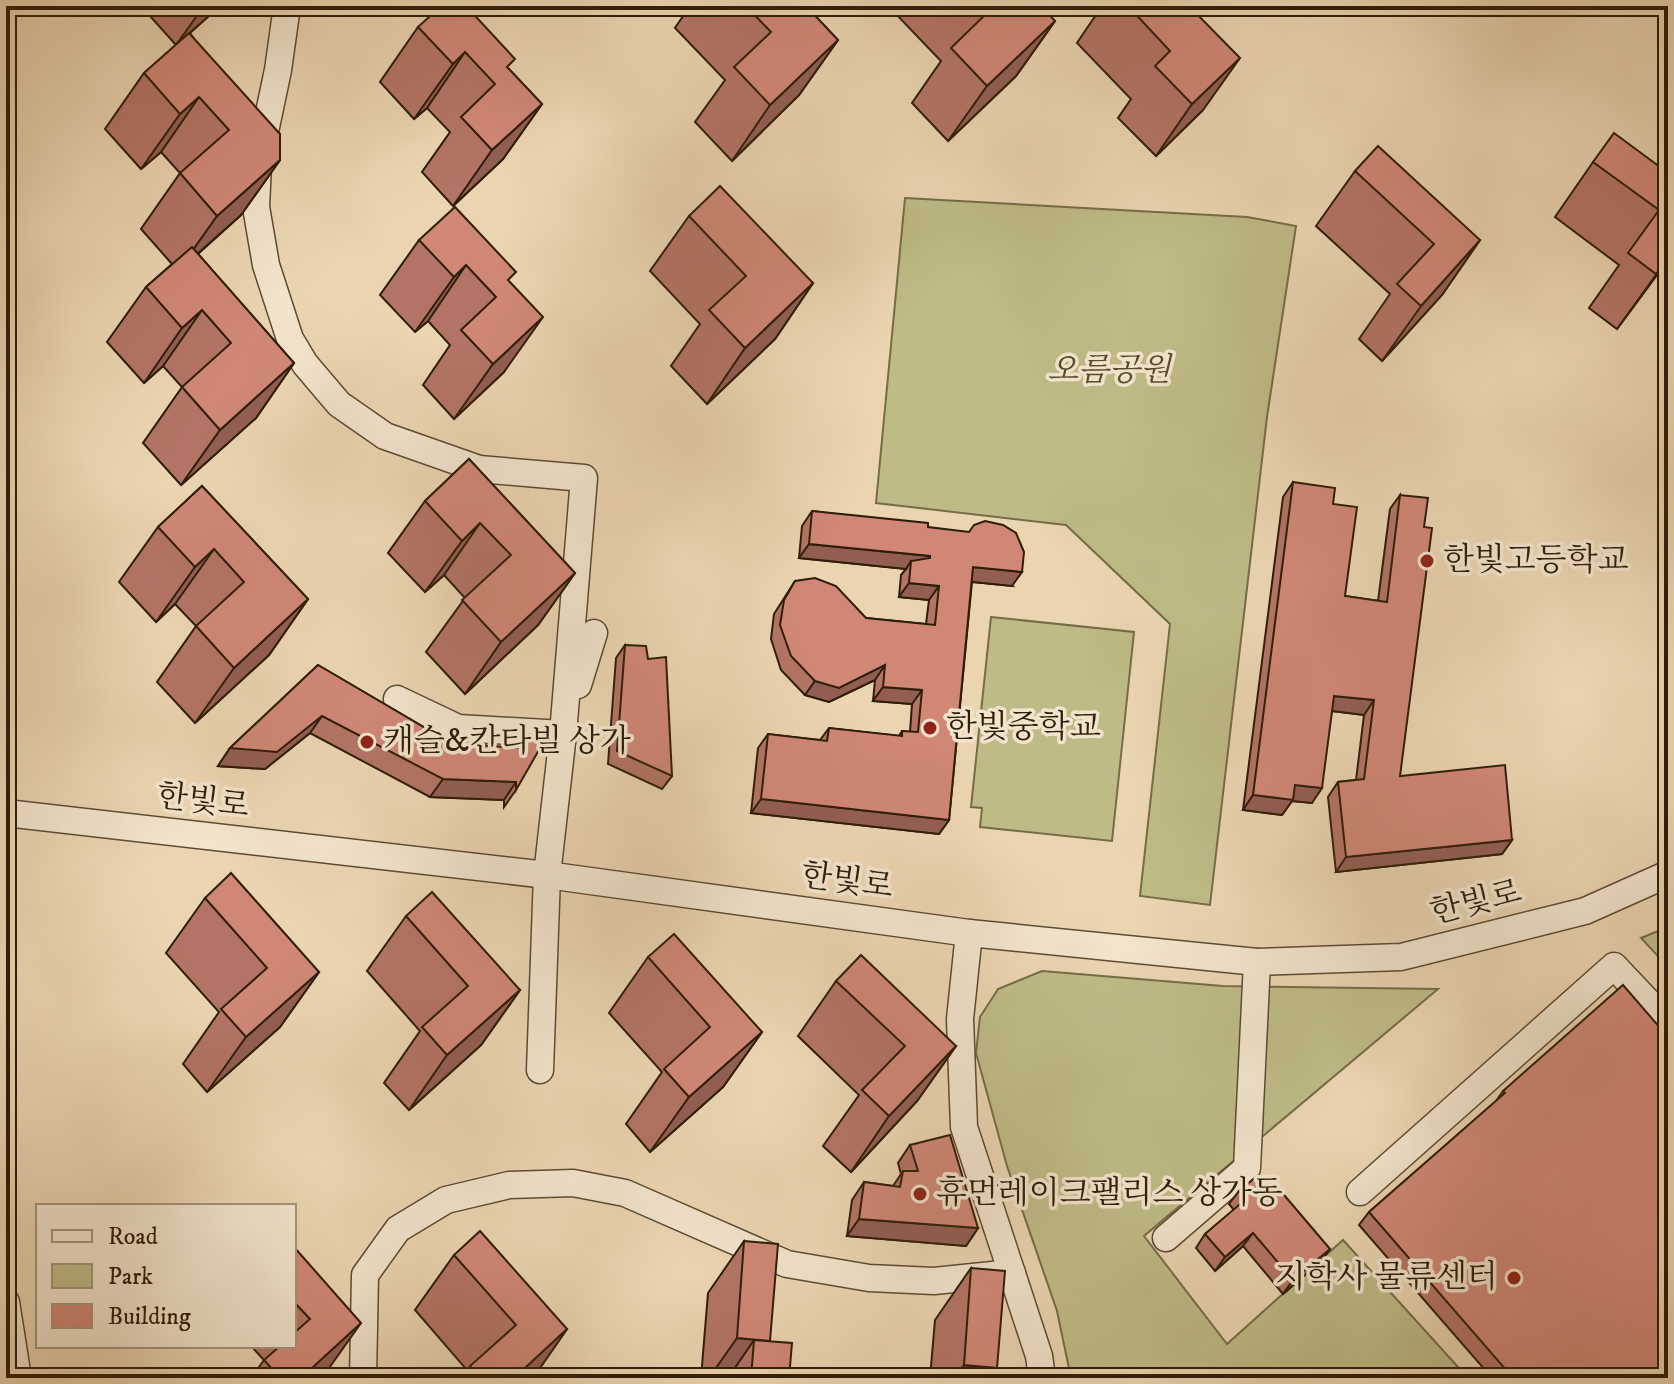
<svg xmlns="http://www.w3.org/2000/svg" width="1674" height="1384" viewBox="0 0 1674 1384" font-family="'IM FELL DW Pica','Noto Serif KR',serif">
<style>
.green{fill:#bebb87;stroke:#766c47;stroke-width:2}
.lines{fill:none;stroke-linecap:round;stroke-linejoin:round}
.minor-casing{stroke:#5d4b32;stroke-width:29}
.minor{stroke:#f2e4cc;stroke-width:26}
.wall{fill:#b37465;stroke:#2e1d07;stroke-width:2}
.shaded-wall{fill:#925e53;stroke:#2e1d07;stroke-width:2}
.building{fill:#d08776;stroke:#2e1d07;stroke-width:2}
.poi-dot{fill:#8f2418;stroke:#f2e4cc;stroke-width:3}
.labels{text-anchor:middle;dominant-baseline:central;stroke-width:7;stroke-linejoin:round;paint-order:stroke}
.park-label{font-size:32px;font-style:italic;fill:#594c2d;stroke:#f2e4cc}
.poi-label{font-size:32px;fill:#2e1d07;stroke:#f2e4cc;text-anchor:start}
.street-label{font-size:32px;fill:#2e1d07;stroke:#f2e4cc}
</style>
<rect width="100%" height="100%" fill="#ebd5b1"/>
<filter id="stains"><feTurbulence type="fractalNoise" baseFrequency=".0025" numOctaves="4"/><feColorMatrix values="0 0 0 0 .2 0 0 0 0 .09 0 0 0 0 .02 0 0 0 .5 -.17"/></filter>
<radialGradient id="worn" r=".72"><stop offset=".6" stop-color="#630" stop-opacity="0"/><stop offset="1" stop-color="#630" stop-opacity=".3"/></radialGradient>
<g class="green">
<polygon points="905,198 1247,217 1296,226 1267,417 1210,905 1140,896 1170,624 1066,525 876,503"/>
<polygon points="991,617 1134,632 1112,841 980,827 982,808 971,807"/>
<polygon points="1668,927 1668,967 1641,938"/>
<polygon points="1042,971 1223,986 1438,989 1144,1236 1227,1344 1343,1240 1468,1378 1071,1378 1057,1311 1007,1166 976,1053 980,1017 998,989"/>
</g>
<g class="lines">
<defs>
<g id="minor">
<polyline points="287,6 278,70 258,165 256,207 266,265 290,339 305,364 339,404 385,436 479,469 584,478 563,734"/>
<polyline points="578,685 594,633"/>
<polyline points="397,699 458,728 563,734 547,875 540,1070"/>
<polyline points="6,813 547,875 969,933 1257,962 1401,957 1585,911 1668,874"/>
<polyline points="969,933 960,1019 964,1127 1039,1356 1042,1378"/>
<polyline points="1360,1192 1614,966 1668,1023"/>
<polyline points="1166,1238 1247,1168 1257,962"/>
<polyline points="6,1302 18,1378"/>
<polyline points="363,1378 365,1275 398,1229 446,1200 509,1185 573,1183 625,1193 787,1264 869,1278 934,1281 1012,1273"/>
</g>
</defs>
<use href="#minor" class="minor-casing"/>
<use href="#minor" class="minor"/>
</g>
<g class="wall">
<polygon points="141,6 220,6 190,33 280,160 241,215 198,254 294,363 256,418 181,485 143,443 182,387 163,366 144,383 107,342 146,287 172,264 141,229 180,173 161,152 141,169 105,129 144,73 176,45"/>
<polygon points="690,6 806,6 838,40 799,95 732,161 695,122 725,80 675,28"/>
<polygon points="893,6 1041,6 1055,21 1016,76 948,141 912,103 941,61 891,9"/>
<polygon points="1102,6 1189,6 1203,110 1156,156 1118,118 1131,99 1077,43"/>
<polygon points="418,27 508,68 542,104 503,159 453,206 422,172 450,132 427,108 414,119 380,82"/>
<polygon points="1593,162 1668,173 1668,260 1617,329 1589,308 1619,265 1555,217"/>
<polygon points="1355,171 1480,240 1442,295 1382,361 1359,339 1390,294 1316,226"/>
<polygon points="689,216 813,283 775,339 707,404 671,366 700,324 650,271"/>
<polygon points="419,240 509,282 504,372 454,419 423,385 450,345 428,321 415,332 380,295"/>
<polygon points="469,459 575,573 538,625 465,694 426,652 465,598 444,575 425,592 388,553 425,501"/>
<polygon points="1293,482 1333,504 1345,596 1378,601 1390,509 1400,495 1400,776 1512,840 1502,854 1336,872 1328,797 1338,782 1356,780 1364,715 1332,711 1312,803 1292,801 1282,815 1243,810 1283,497"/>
<polygon points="202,486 308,599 269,655 195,723 157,682 196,626 175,604 156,622 119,582 158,527"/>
<polygon points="812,511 928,527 1012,586 972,582 949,820 939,834 751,813 758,748 768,734 820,740 829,728 899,736 902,731 910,732 912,704 873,701 875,680 829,702 805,695 781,670 771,639 774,614 795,581 866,618 926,624 929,600 899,597 901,575 906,569 799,558 802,526"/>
<polygon points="625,645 672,776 662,789 608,764 616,658"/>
<polygon points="318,665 451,743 511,748 520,734 516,790 504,807 504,800 430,797 310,733 265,769 218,766 230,748"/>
<polygon points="205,898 319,972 280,1027 207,1092 183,1064 219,1012 166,953"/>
<polygon points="406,916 520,990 481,1045 409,1110 384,1083 420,1031 367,971"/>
<polygon points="648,957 762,1032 723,1087 650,1152 626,1124 662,1072 609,1013"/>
<polygon points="836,981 956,1046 917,1101 851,1172 823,1146 859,1095 798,1036"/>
<polygon points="1503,1091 1668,1378 1492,1378 1359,1225 1369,1212 1496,1101"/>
<polygon points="910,1145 978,1228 966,1246 847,1236 852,1200 864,1182 893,1186 901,1174 898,1163"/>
<polygon points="1267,1187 1330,1249 1320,1262 1283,1294 1243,1246 1215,1271 1196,1248 1205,1234 1234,1210 1229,1204 1239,1191"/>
<polygon points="744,1241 770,1341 789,1378 701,1378 708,1293"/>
<polygon points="294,1247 325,1375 322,1378 251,1378 264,1360 251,1346 294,1346"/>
<polygon points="454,1255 567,1329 533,1378 462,1378 467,1370 415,1310"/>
<polygon points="971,1268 997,1368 1018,1378 930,1378 935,1320"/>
</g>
<g class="shaded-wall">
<polygon points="204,6 220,6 176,45"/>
<polygon points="1055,21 1016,76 948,141 987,86"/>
<polygon points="838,40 799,95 732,161 770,105"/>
<polygon points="465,52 427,108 414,119 453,64"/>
<polygon points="1240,58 1203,110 1156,156 1192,104"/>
<polygon points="199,97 161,152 141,169 180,114"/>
<polygon points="542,104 503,159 453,206 492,150"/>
<polygon points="280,160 241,215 178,271 217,216"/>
<polygon points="1480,240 1442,295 1382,361 1421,306"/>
<polygon points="1668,258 1668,260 1617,329"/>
<polygon points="466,265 428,321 415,332 454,277"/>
<polygon points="813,283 775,339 707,404 745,348"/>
<polygon points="202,310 163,366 144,383 182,328"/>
<polygon points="543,317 504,372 454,419 493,364"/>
<polygon points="294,363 256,418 181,485 220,430"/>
<polygon points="480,523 444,575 425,592 462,541"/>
<polygon points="809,544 930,556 920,570 911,561 906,569 799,558"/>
<polygon points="214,549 175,604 156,622 195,567"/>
<polygon points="973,567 1022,572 1012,586 963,581"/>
<polygon points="575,573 538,625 465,694 501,642"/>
<polygon points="909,583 939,586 929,600 899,597"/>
<polygon points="308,599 269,655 195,723 234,668"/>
<polygon points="885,665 875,680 829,702 805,695 815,681"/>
<polygon points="883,687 922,690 912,704 873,701"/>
<polygon points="1334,696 1374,700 1364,715 1324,710"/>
<polygon points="322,716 310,733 265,769 218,766 230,748"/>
<polygon points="443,779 516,782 504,800 430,797"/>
<polygon points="1295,785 1322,788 1312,803 1292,801 1282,815 1243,810 1253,795"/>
<polygon points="761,799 949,820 939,834 751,813"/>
<polygon points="1512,840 1502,854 1336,872 1346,857"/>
<polygon points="319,972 280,1027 207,1092 246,1037"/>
<polygon points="520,990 481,1045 409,1110 447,1055"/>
<polygon points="762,1032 723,1087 650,1152 689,1097"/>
<polygon points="956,1046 917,1101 851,1172 889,1116"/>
<polygon points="859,1219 978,1228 966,1246 847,1236"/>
<polygon points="1253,1233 1243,1246 1215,1271 1225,1257"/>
<polygon points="1330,1249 1320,1262 1283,1294 1293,1280"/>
<polygon points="361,1323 322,1378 301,1378"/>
<polygon points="567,1329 533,1378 514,1378"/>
<polygon points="737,1338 770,1341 754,1340 728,1378 709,1378"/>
<polygon points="964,1365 981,1367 973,1378 954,1378"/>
</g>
<g class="building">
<polygon points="441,6 466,6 515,59 507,67 542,104 492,150 461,117 495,84 465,52 453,64 418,27"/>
<polygon points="746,6 806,6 838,40 770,105 734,67 771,32"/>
<polygon points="980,6 1041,6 1055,21 987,86 951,48 987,13"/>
<polygon points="1128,6 1189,6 1240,58 1192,104 1155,66 1170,51"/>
<polygon points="189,33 280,134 280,160 217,216 180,173 229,130 199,97 180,114 144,73"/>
<polygon points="1614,133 1668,173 1668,258 1656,274 1628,253 1659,210 1593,162"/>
<polygon points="1378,146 1480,240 1421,306 1397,284 1434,244 1355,171"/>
<polygon points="720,186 813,283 745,348 709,310 746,276 689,216"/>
<polygon points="455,207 516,272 508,280 543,317 493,364 461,330 496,297 466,265 454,277 419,240"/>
<polygon points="192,247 294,363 220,430 182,387 231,343 202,310 182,328 146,287"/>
<polygon points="469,459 575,573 501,642 462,600 511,555 480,523 462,541 425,501"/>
<polygon points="1293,482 1335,488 1333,504 1357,507 1345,596 1387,602 1400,495 1428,498 1424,527 1432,528 1400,776 1505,765 1512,840 1346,857 1338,782 1364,779 1374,700 1334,696 1322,788 1295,785 1293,800 1253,795"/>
<polygon points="202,486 308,599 234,668 196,626 244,582 214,549 195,567 158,527"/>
<polygon points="812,511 928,523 928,527 969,532 974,525 985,521 1003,525 1016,533 1024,552 1022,572 973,567 949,820 761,799 768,734 827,741 829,728 902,736 902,731 918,732 922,690 883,687 885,665 839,688 815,681 791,656 780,625 784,600 795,581 815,578 836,586 866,618 935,625 939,586 909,583 911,561 930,558 930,556 809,544"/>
<polygon points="625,645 646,646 648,659 666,657 672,776 617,751"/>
<polygon points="318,665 451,743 519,748 520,734 547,736 516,790 516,782 443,779 322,716 277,752 230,748"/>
<polygon points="231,873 319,972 246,1037 221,1009 267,968 205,898"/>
<polygon points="432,892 520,990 447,1055 422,1027 468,986 406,916"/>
<polygon points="674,934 762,1032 689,1097 664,1069 710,1027 648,957"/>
<polygon points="861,955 956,1046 889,1116 862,1090 905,1046 836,981"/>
<polygon points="1623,985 1668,1037 1668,1378 1513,1378 1369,1212 1505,1093 1503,1091"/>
<polygon points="950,1135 978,1228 859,1219 864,1182 900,1187 903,1171 918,1171 910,1145"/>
<polygon points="1257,1176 1267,1187 1273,1182 1330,1249 1293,1280 1253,1233 1225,1257 1205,1234 1246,1199 1239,1191"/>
<polygon points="480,1231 567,1329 514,1378 480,1378 470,1366 516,1325 454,1255"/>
<polygon points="744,1241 778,1244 770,1341 737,1338"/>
<polygon points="294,1247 361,1323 301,1378 280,1378 264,1360 280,1346 294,1346 294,1333 310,1319 294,1302"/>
<polygon points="971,1268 1005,1271 997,1368 964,1365"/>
<polygon points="754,1340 792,1343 789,1378 751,1378"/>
<polygon points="981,1367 1019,1370 1018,1378 980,1378"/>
</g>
<g class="poi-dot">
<circle cx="1427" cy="561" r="8"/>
<circle cx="930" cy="728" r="8"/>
<circle cx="367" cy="742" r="8"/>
<circle cx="920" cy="1194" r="8"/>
<circle cx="1514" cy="1278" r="8"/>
</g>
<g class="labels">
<g class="park-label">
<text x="1109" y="371">오름공원</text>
</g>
<g class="poi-label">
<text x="1443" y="561">한빛고등학교</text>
<text x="946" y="728">한빛중학교</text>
<text x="383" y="742">캐슬&amp;칸타빌 상가</text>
<text x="936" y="1194">휴먼레이크팰리스 상가동</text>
<text x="1498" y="1278" text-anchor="end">지학사 물류센터</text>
</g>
<g class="street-label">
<text transform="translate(203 802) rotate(7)">한빛로</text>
<text transform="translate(847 882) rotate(8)">한빛로</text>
<text transform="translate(1476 903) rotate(-14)">한빛로</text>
</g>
</g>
<rect width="1674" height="1384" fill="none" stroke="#ebd5b1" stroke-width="32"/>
<rect x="8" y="8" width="1658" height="1368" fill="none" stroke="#2e1d07" stroke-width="4"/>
<rect x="16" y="16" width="1642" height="1352" fill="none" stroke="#2e1d07" stroke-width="2"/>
<rect x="36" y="1204" width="260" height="144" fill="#f2e4cc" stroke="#a4947d" stroke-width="2"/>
<rect x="52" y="1230" width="40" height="12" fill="#f2e4cc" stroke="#a4947d" stroke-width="2"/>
<text x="108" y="1244" font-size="24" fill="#2e1d07">Road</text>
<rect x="52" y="1264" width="40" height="24" fill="#bebb87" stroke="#a4947d" stroke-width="2"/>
<text x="108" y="1284" font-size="24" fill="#2e1d07">Park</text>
<rect x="52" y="1304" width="40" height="24" fill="#d08776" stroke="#a4947d" stroke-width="2"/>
<text x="108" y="1324" font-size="24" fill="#2e1d07">Building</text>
<rect width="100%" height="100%" filter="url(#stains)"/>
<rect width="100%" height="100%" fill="url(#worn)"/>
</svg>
